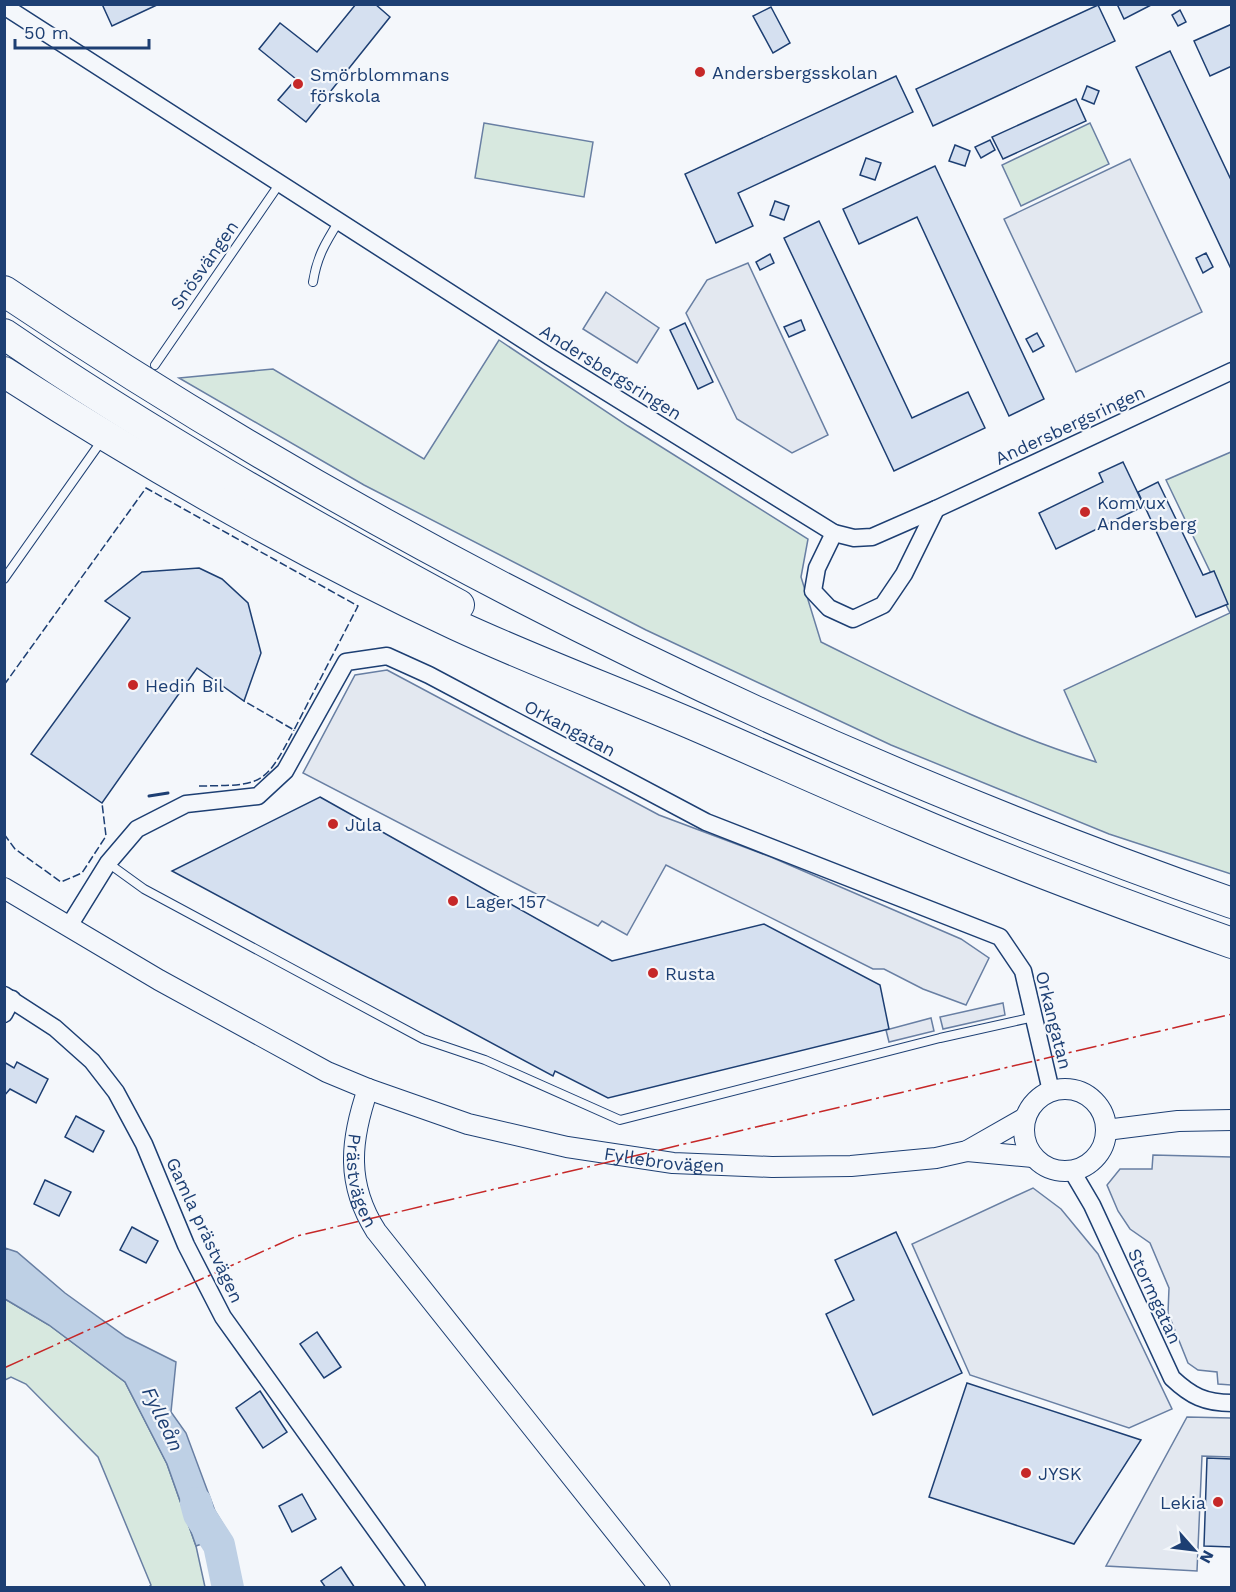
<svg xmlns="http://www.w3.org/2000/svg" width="1236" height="1592" viewBox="0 0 1236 1592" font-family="'Work Sans',sans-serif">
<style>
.green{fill:#d7e8df;stroke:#687fa3;stroke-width:1.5}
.parking{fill:#e3e8f0;stroke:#687fa3;stroke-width:1.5}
.water{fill:#bed0e5;stroke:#687fa3;stroke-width:1.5}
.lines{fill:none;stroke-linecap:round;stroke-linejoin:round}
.river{stroke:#bed0e5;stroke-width:32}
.building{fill:#d5e0f0;stroke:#1d3f73;stroke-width:1.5}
.service-casing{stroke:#1d3f73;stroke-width:10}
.minor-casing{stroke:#1d3f73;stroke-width:19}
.tertiary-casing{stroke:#1d3f73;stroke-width:22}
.motorway-casing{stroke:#1d3f73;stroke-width:32}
.service{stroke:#f4f7fb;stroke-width:8}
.minor{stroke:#f4f7fb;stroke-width:16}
.tertiary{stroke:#f4f7fb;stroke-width:20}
.motorway{stroke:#f4f7fb;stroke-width:30}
.fence{stroke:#1d3f73;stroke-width:1.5;stroke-dasharray:8 3;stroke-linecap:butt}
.wall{stroke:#1d3f73;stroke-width:3}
.power{stroke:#c62828;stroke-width:1.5;stroke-dasharray:21 4.5 3 4.5;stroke-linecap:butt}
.poi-dot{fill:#c62828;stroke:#f4f7fb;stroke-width:2}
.labels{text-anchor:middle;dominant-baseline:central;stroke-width:4.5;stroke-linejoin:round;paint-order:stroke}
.poi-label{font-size:18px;fill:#1d3f73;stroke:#f4f7fb;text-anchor:start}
.street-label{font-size:18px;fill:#1d3f73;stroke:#f4f7fb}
.water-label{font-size:20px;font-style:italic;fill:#1d3f73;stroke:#f4f7fb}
</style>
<rect width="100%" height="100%" fill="#f4f7fb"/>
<g class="green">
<polygon points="484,123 593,142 584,197 475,178"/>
<polygon points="1090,123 1109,164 1021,206 1002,165"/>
<path d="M499 340 628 426 808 539 801 577 821 642C910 686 1000 733 1096 762L1064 690 1230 613 1166 480 1231 452V874L1109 834 891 745 646 630 364 485 179 378 273 369 424 459Z"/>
<polygon points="5,1299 49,1325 125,1382 167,1464 196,1546 205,1587 149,1587 151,1585 98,1457 26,1384 11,1377 5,1380"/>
</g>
<g class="parking">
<polygon points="1130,159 1202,312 1076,372 1004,219"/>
<polygon points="748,263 828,435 792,453 737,419 686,313 707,280"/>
<polygon points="606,292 659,328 637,363 583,329"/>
<polygon points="387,670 659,815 771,857 961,939 989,958 966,1005 923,989 884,969 873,969 666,865 627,935 602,921 598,926 303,773 355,675"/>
<polygon points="1003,1003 1005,1015 943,1029 940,1017"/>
<polygon points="931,1018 934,1031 889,1042 886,1030"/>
<polygon points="1153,1155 1231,1157 1231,1385 1218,1384 1217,1372 1198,1370 1188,1363 1168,1313 1169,1288 1150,1243 1130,1229 1118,1211 1107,1185 1120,1169 1152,1169"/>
<polygon points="1033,1188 1061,1209 1098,1254 1172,1409 1129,1428 970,1375 912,1244"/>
<polygon points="1187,1417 1231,1418 1231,1457 1202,1456 1197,1571 1106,1566"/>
</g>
<polygon class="water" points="5,1248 17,1252 65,1293 126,1337 176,1362 171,1412 186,1433 215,1511 229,1534 196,1546 167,1464 125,1382 49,1325 5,1299"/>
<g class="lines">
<polyline class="river" points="196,1503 199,1514 219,1545 228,1588"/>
</g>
<g class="building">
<polygon points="102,4 159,4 112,26"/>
<polygon points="356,4 375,4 390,17 306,122 278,100 296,79 259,49 280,23 317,52"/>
<polygon points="1117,4 1153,4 1124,19"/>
<polygon points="1098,5 1115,41 933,126 916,89"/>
<polygon points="771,7 790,43 773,53 753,16"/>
<polygon points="1180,10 1186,22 1178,26 1172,15"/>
<polygon points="1232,24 1232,66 1210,76 1194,41"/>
<polygon points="1170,51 1232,182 1232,271 1136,67"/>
<polygon points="896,76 913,112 738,193 753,226 716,243 685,174"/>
<polygon points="1087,86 1099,91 1094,104 1082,99"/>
<polygon points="1076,99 1086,121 1003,159 992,137"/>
<polygon points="990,140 995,150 981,158 975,147"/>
<polygon points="955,145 970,151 965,166 949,161"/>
<polygon points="866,158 881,163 875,180 860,175"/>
<polygon points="935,166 1044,399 1009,416 917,217 859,244 843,209"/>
<polygon points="775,201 789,206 784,220 770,215"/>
<polygon points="819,221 912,418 968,392 985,428 894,471 784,238"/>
<polygon points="1206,253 1213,267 1203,273 1196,258"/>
<polygon points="770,254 774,263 760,270 756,262"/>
<polygon points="801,320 805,330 789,337 784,327"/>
<polygon points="685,323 713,382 698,389 670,330"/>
<polygon points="1037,333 1044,346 1033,352 1026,339"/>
<polygon points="1123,462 1144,506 1056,549 1039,513 1103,482 1099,473"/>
<polygon points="1158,482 1203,575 1214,571 1228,604 1196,617 1138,492"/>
<polygon points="199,568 222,579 248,603 261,653 244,701 197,668 102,803 31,754 130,618 105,601 142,572"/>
<polygon points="320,797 612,961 764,924 880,985 889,1029 608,1098 555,1071 553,1076 172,871"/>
<polygon points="4,1062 14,1068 17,1062 48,1079 36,1103 10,1089 4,1096"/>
<polygon points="76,1116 104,1131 93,1152 65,1137"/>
<polygon points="45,1180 71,1192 59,1216 34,1204"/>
<polygon points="132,1227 158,1241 146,1263 120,1250"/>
<polygon points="896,1232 962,1373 873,1415 826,1314 854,1300 835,1260"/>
<polygon points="317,1332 341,1367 324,1378 300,1344"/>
<polygon points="967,1383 1141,1440 1074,1544 929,1497"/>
<polygon points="260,1391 287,1432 263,1448 236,1408"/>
<polygon points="1207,1458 1232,1459 1232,1547 1204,1546"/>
<polygon points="302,1494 316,1519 292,1532 279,1506"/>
<polygon points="341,1567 355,1588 326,1588 321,1581"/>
</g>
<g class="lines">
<defs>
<g id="service">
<path d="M313 282C317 256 326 242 339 221"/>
<polyline points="155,365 280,183"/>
<polyline points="4,579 100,443"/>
<polyline points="108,863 144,889 423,1039 485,1060 620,1120 940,1038 1034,1017"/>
</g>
<g id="minor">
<polyline points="4,6 550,357 834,533 854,538 872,537 936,509 1232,371"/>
<polyline points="834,533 817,568 813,591 829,608 853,619 883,605 904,574 936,509"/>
<polyline points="69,926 108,863 137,829 186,804 258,796 285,771 346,662 387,656 429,675 706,822 1000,937 1023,971 1051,1091"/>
<polyline points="4,995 55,1028 92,1061 116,1092 144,1144 186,1245 223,1317 417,1588"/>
<polyline points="4,1014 12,999"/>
<path d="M1072 1171 1092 1205 1172 1378C1191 1396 1205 1403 1232 1403"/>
</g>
<g id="tertiary">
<path id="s1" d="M4 888 159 980 327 1072 368 1089 468 1124 567 1147 673 1163 772 1167 851 1166 936 1158 967 1151 1025 1118"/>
<circle cx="1065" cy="1130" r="41"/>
<path id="s2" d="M368 1089C350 1141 346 1184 376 1231L660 1588"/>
<polyline points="1106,1130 1178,1121 1232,1120"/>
<polyline points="967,1151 1033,1157"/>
</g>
<g id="motorway">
<path d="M4 291C385 547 799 751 1232 903"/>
<path d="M4 334C150 434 304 521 459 605"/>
<path d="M4 372C150 466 299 552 456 625 536 662 620 693 701 728 770 758 838 789 907 818 1014 864 1122 904 1232 943"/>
</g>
</defs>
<use href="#service" class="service-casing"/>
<use href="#minor" class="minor-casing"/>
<use href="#tertiary" class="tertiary-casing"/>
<use href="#motorway" class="motorway-casing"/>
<use href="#service" class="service"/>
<use href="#minor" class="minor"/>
<use href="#tertiary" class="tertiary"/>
<use href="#motorway" class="motorway"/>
<g class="fence">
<polyline points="4,685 146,488 358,606 294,730 244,701"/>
<path d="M199 786C262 785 264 787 294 730"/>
<polyline points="4,834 15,849 61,882 82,873 106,836 102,803"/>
</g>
<polyline class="wall" points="149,796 168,793"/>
<polyline class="power" points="4,1368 297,1236 1232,1014"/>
</g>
<g class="poi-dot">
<circle cx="700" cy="72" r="6"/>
<circle cx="298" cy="84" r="6"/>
<circle cx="1085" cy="512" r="6"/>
<circle cx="133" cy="685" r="6"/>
<circle cx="333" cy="824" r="6"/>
<circle cx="453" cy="901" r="6"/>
<circle cx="653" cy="973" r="6"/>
<circle cx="1026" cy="1473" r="6"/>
<circle cx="1218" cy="1502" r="6"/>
</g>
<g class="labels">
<g class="poi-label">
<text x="712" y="72">Andersbergsskolan</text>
<text x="310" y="74">Smörblommans<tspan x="310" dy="21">förskola</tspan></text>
<text x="1097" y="502">Komvux<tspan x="1097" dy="21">Andersberg</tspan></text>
<text x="145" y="685">Hedin Bil</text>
<text x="345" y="824">Jula</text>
<text x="465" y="901">Lager 157</text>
<text x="665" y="973">Rusta</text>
<text x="1038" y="1473">JYSK</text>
<text x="1206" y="1502" text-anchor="end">Lekia</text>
</g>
<g class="street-label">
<text transform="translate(204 265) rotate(-55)">Snösvängen</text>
<text transform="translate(611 372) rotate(32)">Andersbergsringen</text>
<text transform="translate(1070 425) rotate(-25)">Andersbergsringen</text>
<text transform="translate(570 728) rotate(28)">Orkangatan</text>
<text transform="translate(1054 1020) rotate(76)">Orkangatan</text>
<text stroke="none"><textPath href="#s1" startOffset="722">Fyllebrovägen</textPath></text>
<text stroke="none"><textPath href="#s2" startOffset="94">Prästvägen</textPath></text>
<text transform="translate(205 1230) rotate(65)">Gamla prästvägen</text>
<text transform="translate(1155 1296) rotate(65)">Stormgatan</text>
</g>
<g class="water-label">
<text transform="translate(163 1419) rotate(64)">Fylleån</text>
</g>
</g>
<rect width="1236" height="1592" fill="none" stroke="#1d3f73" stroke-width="12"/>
<g transform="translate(1194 1550) rotate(118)" stroke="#f4f7fb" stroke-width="4.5" paint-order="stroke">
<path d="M0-4.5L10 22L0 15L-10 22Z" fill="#1d3f73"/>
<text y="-9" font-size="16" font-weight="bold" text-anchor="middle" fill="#1d3f73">N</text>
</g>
<path d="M15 39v9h134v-9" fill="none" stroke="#1d3f73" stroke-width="3"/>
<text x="24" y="39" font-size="18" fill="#1d3f73" stroke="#f4f7fb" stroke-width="4.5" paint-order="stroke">50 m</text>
</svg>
